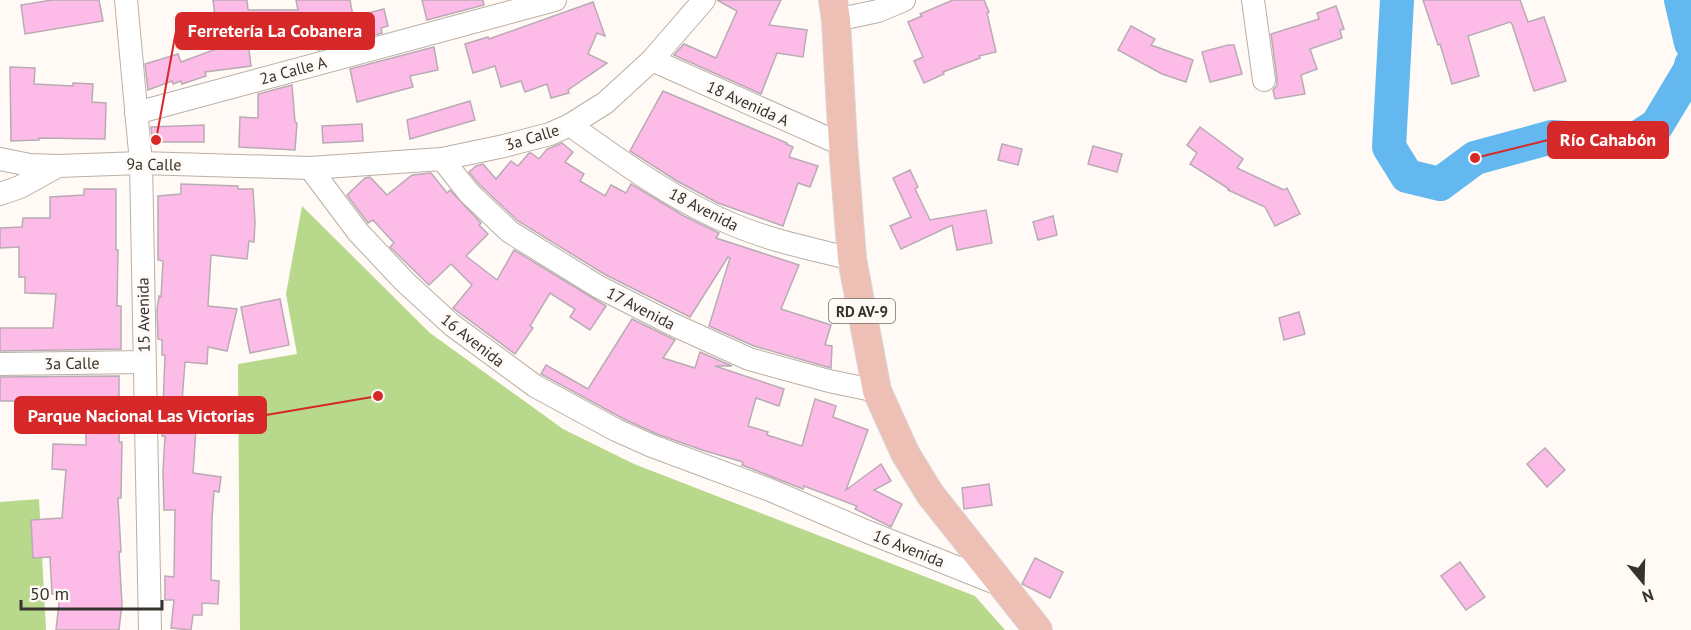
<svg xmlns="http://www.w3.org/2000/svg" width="1691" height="630" viewBox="0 0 1691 630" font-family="'PT Sans',sans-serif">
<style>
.green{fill:#b8d88c}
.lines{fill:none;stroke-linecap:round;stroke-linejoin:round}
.river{stroke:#64b8f0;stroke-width:34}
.building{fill:#fcbce7;stroke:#b9abb4;stroke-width:1.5}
.minor-casing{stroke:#baafa4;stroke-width:24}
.major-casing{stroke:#d7d6d5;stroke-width:30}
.minor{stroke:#fff;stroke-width:22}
.major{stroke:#edbfb5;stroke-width:28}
.labels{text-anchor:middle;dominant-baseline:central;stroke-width:6;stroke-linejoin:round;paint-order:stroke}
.shield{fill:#fffaf5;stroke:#726e69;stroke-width:1.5}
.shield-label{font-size:15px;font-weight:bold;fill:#36322d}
.street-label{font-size:16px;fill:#36322d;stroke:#fffaf5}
.leader{fill:none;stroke:#d62828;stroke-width:2}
.callout-dot{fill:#d62828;stroke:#fffaf5;stroke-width:2}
.callout{fill:#d62828;stroke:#d62828;stroke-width:2}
.callout-label{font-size:18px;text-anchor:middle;font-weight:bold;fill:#fff}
</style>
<rect width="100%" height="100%" fill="#fffaf5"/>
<g class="green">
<polygon points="302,206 430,333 563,429 634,464 975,596 1005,630 240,630 238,364 297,354 286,294"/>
<polygon points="39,499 46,630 0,630 0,502"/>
</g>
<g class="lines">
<g class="river">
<polyline points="1397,0 1389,147 1407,176 1440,184 1475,158 1552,137 1631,142 1657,125 1690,70 1691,65"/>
<polyline points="1681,0 1691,43"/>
</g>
</g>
<g class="building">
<polygon points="52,0 99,0 103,21 25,34 21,5"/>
<polygon points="213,0 247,0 248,10 298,10 296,0 350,0 353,17 384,9 388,26 381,28 382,33 318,50 318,48 306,48 302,29 251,30 251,34 247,34 251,66 205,72 206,76 182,84 181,81 173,84 172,81 148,90 145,64 178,54 181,62 219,48"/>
<polygon points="422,0 483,0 484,5 427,20"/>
<polygon points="717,0 781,0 769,25 807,30 803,57 777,53 761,94 674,55 684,44 716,58 737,11"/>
<polygon points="953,0 984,0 989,12 987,13 996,52 979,56 980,58 943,72 944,74 924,83 914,61 923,57 908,22 922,16 920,14"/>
<polygon points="1423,0 1520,0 1528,22 1544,17 1566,81 1534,91 1512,24 1510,22 1468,36 1479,76 1452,84 1440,44 1438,45"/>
<polygon points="593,2 605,36 597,33 588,54 607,63 568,90 569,93 551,98 547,84 525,92 521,81 501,87 495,66 473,73 465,44 488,37 489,39"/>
<polygon points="1336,6 1344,29 1340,30 1342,38 1310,49 1317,69 1301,75 1305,94 1275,99 1273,90 1277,85 1277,78 1271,34 1319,19 1317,13"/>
<polygon points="1131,26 1155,39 1151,45 1193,60 1186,82 1162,74 1118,50"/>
<polygon points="1228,45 1234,45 1242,74 1210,82 1202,52"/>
<polygon points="434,47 438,70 410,76 413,87 357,102 350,69"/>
<polygon points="10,67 35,68 34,84 73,86 73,83 93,84 92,102 106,103 105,139 39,138 39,140 11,141"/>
<polygon points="292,85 295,122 297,123 295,150 239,147 240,117 258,118 258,94"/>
<polygon points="663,91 787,143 786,144 793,147 789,157 818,166 810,187 798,183 783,226 718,203 677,181 630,151"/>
<polygon points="470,101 475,120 410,139 407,120"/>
<polygon points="362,124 363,141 323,143 322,126"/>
<polygon points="204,125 204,142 153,142 151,127"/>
<polygon points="1200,127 1243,159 1237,168 1284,190 1287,188 1300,214 1275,226 1265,207 1228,190 1229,189 1190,164 1197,153 1187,145"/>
<polygon points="562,143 573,152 565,162 584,174 580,181 605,196 611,185 626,193 631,184 684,216 719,233 716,238 799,265 781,309 831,325 825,345 832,346 831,368 754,346 709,326 730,258 728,257 690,317 606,275 518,221 479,184 469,172 476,166 483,164 496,179 511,161 518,166 529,153 531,153 539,159 547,149"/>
<polygon points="1002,144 1022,149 1018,165 998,160"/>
<polygon points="1093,146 1122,154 1117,172 1088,164"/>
<polygon points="910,170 918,187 915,189 930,220 986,210 992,243 957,250 952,225 901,249 890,226 911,217 893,178"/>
<polygon points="431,173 447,193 450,190 481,223 479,225 488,234 466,256 497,280 514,250 606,306 590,330 570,317 575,309 550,293 530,326 533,328 515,354 453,308 472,285 451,264 429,285 390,247 394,243 373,220 368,223 347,195 365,178 370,177 387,195 412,175"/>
<polygon points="181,184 238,186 238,189 253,189 255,222 254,242 249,241 247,259 211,255 208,306 237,309 227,351 208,347 207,364 185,362 180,427 196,429 193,473 221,477 219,492 214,491 212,518 211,580 219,581 218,604 202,603 202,615 193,615 191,630 171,628 174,600 165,600 165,576 174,577 175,510 164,510 163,472 165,436 162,436 165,355 162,355 162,340 158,339 157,310 159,296 161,297 163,261 158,260 158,196 181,194"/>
<polygon points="84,189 116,189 116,250 118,250 117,306 121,306 121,349 0,351 0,328 53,328 56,294 25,293 25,277 19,277 19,247 0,248 0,228 22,227 23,218 50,218 50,197 84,195"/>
<polygon points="1053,216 1057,235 1038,240 1033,222"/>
<polygon points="280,299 289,345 250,353 241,307"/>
<polygon points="1299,312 1305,334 1284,340 1279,318"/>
<polygon points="632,319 675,340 663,358 695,368 700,352 732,366 715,366 784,389 779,406 756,398 748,426 768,432 767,435 802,446 815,399 836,406 833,417 868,430 846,490 881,464 891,481 874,490 902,504 891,527 855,509 857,506 804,486 803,489 742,465 743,462 702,450 657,434 622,418 541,374 546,365 588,389"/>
<polygon points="119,376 119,442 122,442 121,498 118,498 121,552 119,552 122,604 119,630 56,630 60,594 52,594 50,557 33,558 31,520 62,518 66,470 52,469 53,444 86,445 86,402 47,403 47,410 27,410 27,401 0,401 0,377"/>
<polygon points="1545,448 1565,470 1547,487 1527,464"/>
<polygon points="989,484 992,505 964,509 962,488"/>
<polygon points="1035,558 1063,572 1050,598 1022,584"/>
<polygon points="1460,562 1485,597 1466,610 1441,576"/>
</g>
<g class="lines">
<defs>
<g id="minor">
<polyline points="126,0 141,163 150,630"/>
<polyline points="1253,0 1264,80"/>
<polyline points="836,20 878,11 904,0"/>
<polyline points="652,60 843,145"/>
<polyline points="136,113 555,0"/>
<path d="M570 125C622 162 675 201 734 225 772 241 812 249 852 259"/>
<polyline points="0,159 30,165 58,166 141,163 310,168 442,159 504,146 550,134 570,125 605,103 652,60 704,0"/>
<polyline points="442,159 469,193 510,232 599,287 672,324 749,359 829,381 877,391"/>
<polyline points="310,168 358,232 405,282 452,325 535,386 616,430 652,446 770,490 868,532 1001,585"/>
<polyline points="0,194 20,187 58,166"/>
<polyline points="0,364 144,362"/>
</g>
<polyline id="major" points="833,0 836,20 843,145 852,259 877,391 905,453 930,494 1038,630"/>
</defs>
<use href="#minor" class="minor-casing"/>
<use href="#major" class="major-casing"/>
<use href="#minor" class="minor"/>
<use href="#major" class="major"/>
</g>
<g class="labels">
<rect class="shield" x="829" y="299" width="66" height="24" rx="4.5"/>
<g class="shield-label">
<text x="862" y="311">RD AV-9</text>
</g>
<g class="street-label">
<text transform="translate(293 70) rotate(-15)">2a Calle A</text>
<text transform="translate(748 103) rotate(24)">18 Avenida A</text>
<text transform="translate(532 137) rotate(-17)">3a Calle</text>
<text transform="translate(154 164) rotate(1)">9a Calle</text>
<text transform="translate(704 209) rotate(27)">18 Avenida</text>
<text transform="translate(641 308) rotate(27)">17 Avenida</text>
<text transform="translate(143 315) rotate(-91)">15 Avenida</text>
<text transform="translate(473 340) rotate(38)">16 Avenida</text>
<text transform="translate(72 363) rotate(-1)">3a Calle</text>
<text transform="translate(909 548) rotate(22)">16 Avenida</text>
</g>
</g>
<path class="leader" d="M156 140L176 31M1475 158L1548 140M378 396L266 415"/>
<g class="callout-dot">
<circle cx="156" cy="140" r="6"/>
<circle cx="1475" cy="158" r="6"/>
<circle cx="378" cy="396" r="6"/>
</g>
<g class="callout">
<rect x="176" y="13" width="198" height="36" rx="6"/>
<rect x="1548" y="122" width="120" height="36" rx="6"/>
<rect x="15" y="397" width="251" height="36" rx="6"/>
</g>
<g class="callout-label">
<text x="275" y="37">Ferretería La Cobanera</text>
<text x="1608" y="146">Río Cahabón</text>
<text x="141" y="422">Parque Nacional Las Victorias</text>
</g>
<g transform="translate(1643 582) rotate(161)" stroke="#fffaf5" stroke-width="4.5" paint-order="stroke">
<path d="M0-4.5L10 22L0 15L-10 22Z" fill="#36322d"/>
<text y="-9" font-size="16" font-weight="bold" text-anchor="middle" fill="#36322d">N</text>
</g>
<path d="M21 600v9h141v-9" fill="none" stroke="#36322d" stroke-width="3"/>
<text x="30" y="600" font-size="18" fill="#36322d" stroke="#fffaf5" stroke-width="4.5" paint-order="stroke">50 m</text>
</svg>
